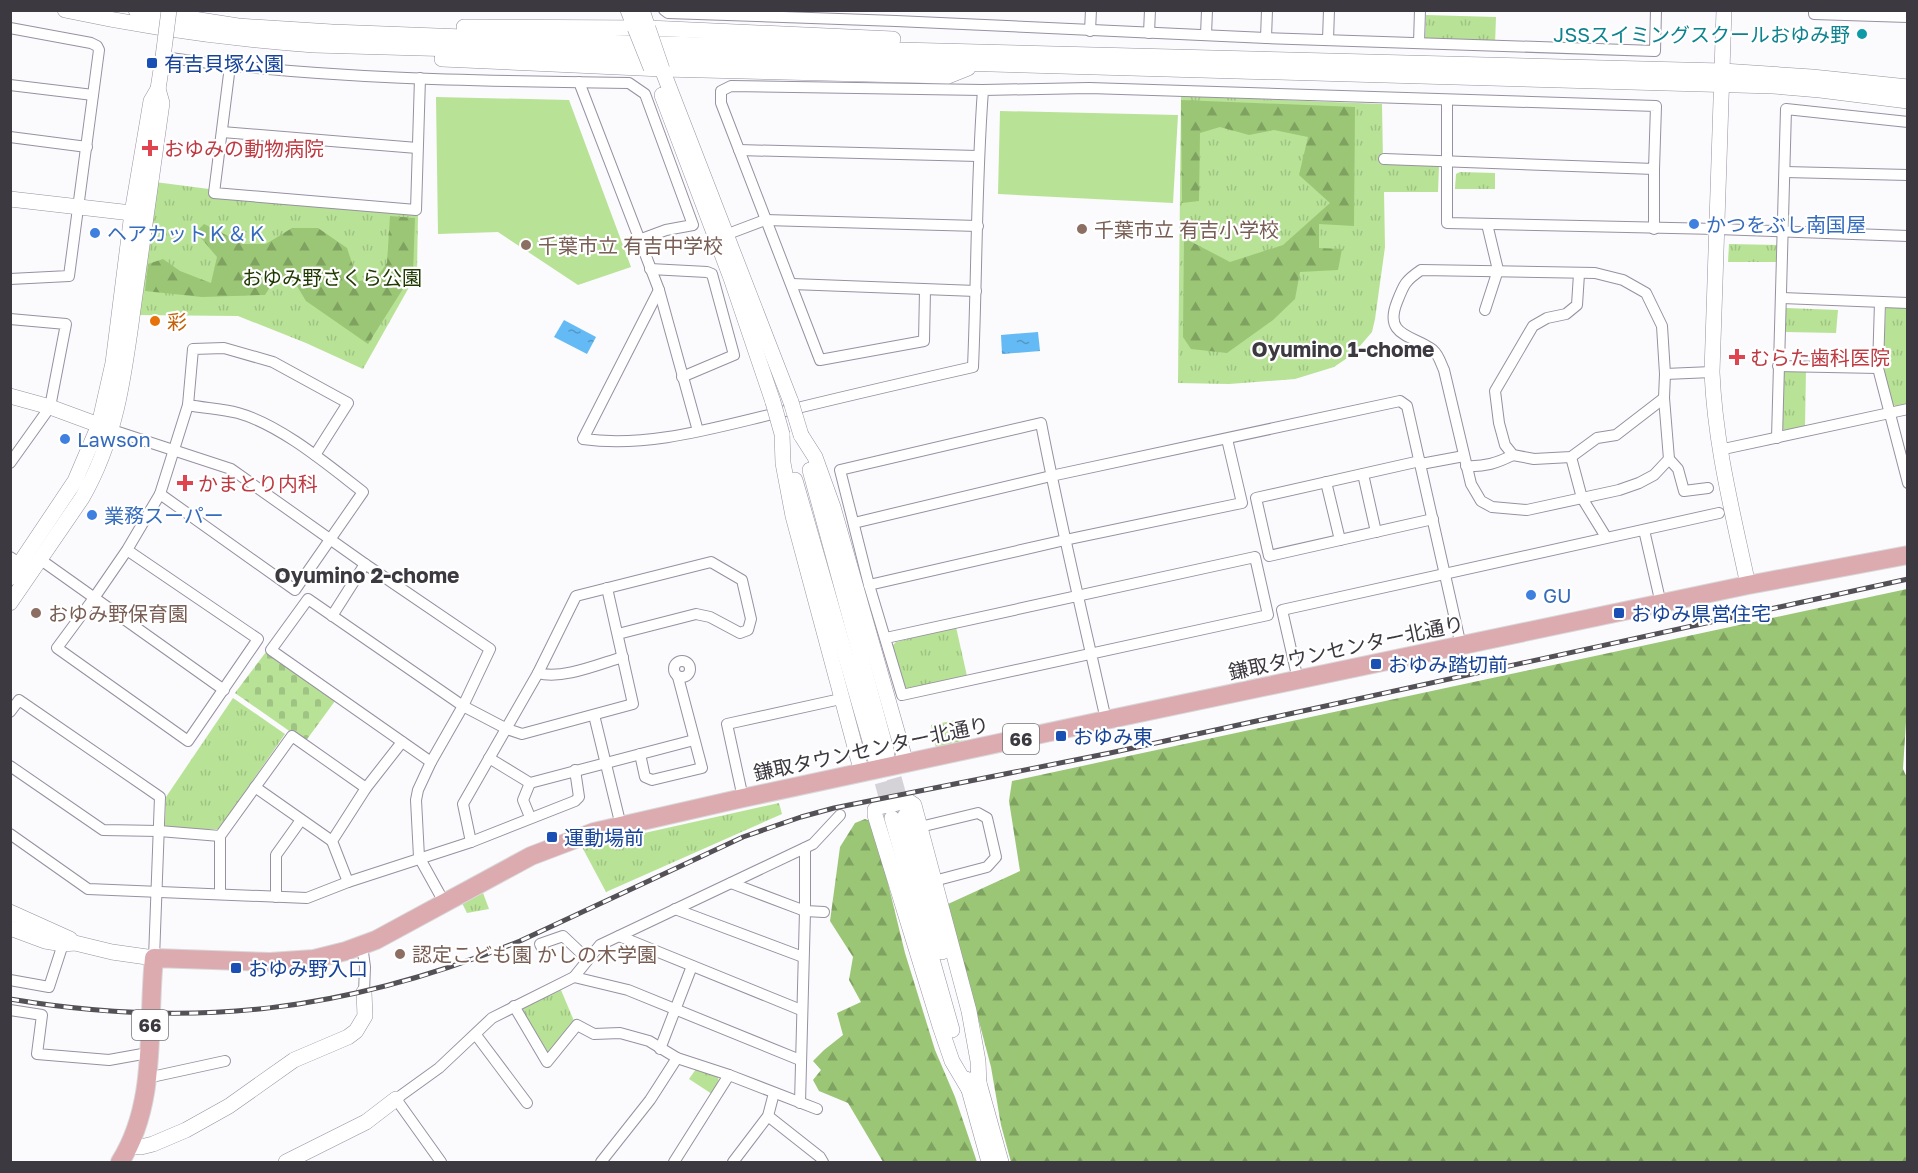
<svg xmlns="http://www.w3.org/2000/svg" width="1918" height="1173" viewBox="0 0 1918 1173" font-family="'Golos Text','Noto Sans JP',sans-serif">
<style>
.grass{fill:url(#grass-tufts)}
.forest{fill:url(#forest-firs)}
.cemetery{fill:url(#cemetery-stones)}
.pitch{fill:#b8e296}
.water{fill:url(#water-ripples)}
.lines{fill:none;stroke-linecap:round;stroke-linejoin:round}
.secondary-tunnel{stroke:#d5d3d7;stroke-width:15;stroke-dasharray:15 8;stroke-linecap:butt}
.street-casing{stroke:#9791a1;stroke-width:12}
.secondary-casing{stroke:#9791a1;stroke-width:16}
.primary-casing{stroke:#d8d7d9;stroke-width:20}
.street{stroke:#fff;stroke-width:10}
.secondary{stroke:#fff;stroke-width:15}
.primary{stroke:#dcabaf;stroke-width:18}
.rail-casing{stroke:#535056;stroke-width:5}
.rail{stroke:#fff;stroke-width:3;stroke-dasharray:9;stroke-linecap:butt}
.secondary-bridge-casing{stroke:#9791a1;stroke-width:16;stroke-linecap:butt}
.secondary-bridge{stroke:#fff;stroke-width:15}
.culture-dot{fill:#0f9aa8;stroke:#fff;stroke-width:2}
.transit-dot{fill:#1a4fb4;stroke:#fff;stroke-width:2}
.health-dot{fill:#e0444e;stroke:#fff;stroke-width:2}
.shop-dot{fill:#3f7fe0;stroke:#fff;stroke-width:2}
.education-dot{fill:#8d6e63;stroke:#fff;stroke-width:2}
.food-dot{fill:#e8710a;stroke:#fff;stroke-width:2}
.labels{text-anchor:middle;dominant-baseline:central;stroke-width:4.5;stroke-linejoin:round;paint-order:stroke}
.shield{fill:#fff;stroke:#767479;stroke-width:1.5}
.shield-label{font-size:18px;font-weight:bold;fill:#3c3940}
.culture-label{font-size:20px;fill:#0d838f;stroke:#fff;text-anchor:end}
.transit-label{font-size:20px;fill:#164399;stroke:#fff;text-anchor:start}
.health-label{font-size:20px;fill:#be3a42;stroke:#fff;text-anchor:start}
.shop-label{font-size:20px;fill:#366cbe;stroke:#fff;text-anchor:start}
.education-label{font-size:20px;fill:#785e54;stroke:#fff;text-anchor:start}
.park-label{font-size:20px;fill:#1e3800;stroke:#fff}
.food-label{font-size:20px;fill:#c56008;stroke:#fff;text-anchor:start}
.street-label{font-size:20px;fill:#3c3940;stroke:#fff}
.neighbourhood-label{font-size:21px;font-weight:bold;fill:#3c3940;stroke:#fff}
</style>
<defs>
<pattern id="grass-tufts" width="24" height="20" patternUnits="userSpaceOnUse" patternTransform="scale(1.5)"><rect width="24" height="20" fill="#b8e296"/><path d="M3 7l-1-3M5 7V3M7 7l1-3M15 17l-1-3M17 17v-4M19 17l1-3" fill="none" stroke="#9fc382"/></pattern>
<pattern id="forest-firs" width="22" height="20" patternUnits="userSpaceOnUse" patternTransform="scale(1.5)"><rect width="22" height="20" fill="#9ac675"/><path d="M5 1l3.5 6h-7zM16 11l3.5 6h-7z" fill="#7fa261"/></pattern>
<pattern id="cemetery-stones" width="16" height="16" patternUnits="userSpaceOnUse" patternTransform="scale(1.5)"><rect width="16" height="16" fill="#b8e296"/><path d="M2 7V4a2 2 0 0 1 4 0v3zM10 15v-3a2 2 0 0 1 4 0v3z" fill="#9fc382"/></pattern>
<pattern id="water-ripples" width="26" height="14" patternUnits="userSpaceOnUse" patternTransform="scale(1.5)"><rect width="26" height="14" fill="#63baf4"/><path d="M2 4q2-2 4 0t4 0M15 11q2-2 4 0t4 0" fill="none" stroke="#5398c7"/></pattern>
</defs>
<rect width="100%" height="100%" fill="#fbfafd"/>
<g class="grass">
<polygon points="1426,15 1496,17 1495,44 1425,42"/>
<polygon points="1181,96 1382,104 1383,162 1439,165 1438,192 1384,192 1385,247 1375,319 1372,332 1353,354 1334,367 1295,379 1229,384 1178,383"/>
<polygon points="1460,172 1495,173 1495,189 1455,189 1456,174"/>
<polygon points="155,182 209,189 209,194 418,215 417,273 363,369 306,343 238,316 136,315"/>
<polygon points="1729,244 1777,245 1776,262 1728,262"/>
<polygon points="1886,306 1907,307 1907,404 1897,407 1892,404 1883,368"/>
<polygon points="1786,308 1838,310 1836,333 1786,332"/>
<polygon points="1806,369 1805,426 1784,430 1781,428 1783,371"/>
<polygon points="956,627 967,676 908,689 904,687 892,646 896,642"/>
<polygon points="233,698 285,734 219,829 167,829 165,825 166,797"/>
<polygon points="962,719 967,741 936,748 931,725"/>
<polygon points="779,803 782,814 606,892 582,847"/>
<polygon points="483,893 489,909 467,913 462,903"/>
<polygon points="561,990 574,1021 549,1054 521,1009"/>
<polygon points="696,1069 718,1077 719,1082 712,1094 689,1079"/>
</g>
<g class="forest">
<polygon points="1181,100 1355,107 1354,226 1319,224 1319,248 1342,249 1338,270 1300,272 1295,299 1273,320 1227,353 1191,349 1183,337 1184,238 1230,262 1283,245 1330,203 1299,175 1308,137 1274,130 1249,135 1220,127 1200,133 1199,201 1182,203"/>
<polygon points="390,216 415,218 413,273 368,344 306,301 297,286 276,277 265,295 202,297 145,291 148,264 163,259 180,271 211,283 217,257 196,232 204,224 244,244 266,244 292,228 318,228 347,248 358,281 376,279 387,263"/>
<polygon points="1907,589 1908,721 1906,722 1903,769 1908,780 1907,1162 1011,1162 1001,1125 991,1067 948,904 1020,871 1009,801 1012,781"/>
<polygon points="865,819 873,822 905,953 935,1050 955,1097 977,1162 883,1162 848,1103 819,1091 813,1080 821,1070 813,1061 824,1050 843,1035 837,1013 861,1002 849,980 853,957 830,921 840,847 855,823"/>
</g>
<polygon class="cemetery" points="266,652 335,701 305,742 235,693"/>
<g class="pitch">
<polygon points="436,97 569,100 631,267 578,285 498,232 438,234"/>
<polygon points="1000,111 1178,115 1173,203 998,194"/>
</g>
<g class="water">
<polygon points="564,320 596,337 587,354 554,337"/>
<polygon points="1038,332 1040,351 1002,354 1001,335"/>
</g>
<g class="lines">
<g class="secondary-tunnel">
<polyline points="888,756 904,814"/>
<polyline points="876,760 892,818"/>
</g>
<defs>
<g id="street">
<polyline points="664,10 668,13 896,21 1266,38 1655,51 1656,10"/>
<polyline points="1814,10 1814,14 1908,17"/>
<polyline points="10,28 91,43 97,46 99,50 69,276 10,279"/>
<polyline points="1090,31 1091,10"/>
<polyline points="1149,33 1150,10"/>
<polyline points="1206,35 1207,10"/>
<polyline points="1266,38 1267,10"/>
<polyline points="1328,40 1329,10"/>
<polyline points="1419,43 1420,10"/>
<path d="M163 57C317 79 474 81 629 83L645 94 693 225 666 230 639 240"/>
<polyline points="230,66 214,193 416,210 420,78"/>
<polyline points="579,82 659,290 698,431"/>
<polyline points="10,85 93,95"/>
<polyline points="1447,100 1447,223 1717,229 1908,236"/>
<polyline points="222,132 417,148"/>
<polyline points="10,137 87,147"/>
<polyline points="739,150 978,156"/>
<polyline points="1654,169 1654,229"/>
<polyline points="1785,172 1908,175"/>
<polyline points="728,234 765,220 978,226"/>
<polyline points="650,269 707,272 712,274 734,355 682,377"/>
<path d="M1421 270 1595 273 1623 280 1646 293 1662 326 1665 374 1664 398 1669 459 1654 475 1639 483 1619 490 1527 510 1492 507 1481 501 1471 484 1444 370C1441 364 1439 355 1433 350 1414 335 1383 337 1397 302 1404 284 1405 281 1421 270Z"/>
<polyline points="1579,274 1577,305 1566,314 1547,318 1533,326 1495,391 1499,423 1505,445 1513,455 1534,459 1571,457 1597,438 1616,435 1664,398"/>
<polyline points="792,284 976,291"/>
<path d="M659 290 583 439C648 448 713 428 777 413 842 397 907 382 973 367 977 275 976 182 983 90L1089 88 1656 106 1654 169 1384 159"/>
<polyline points="925,290 924,341 820,360 721,103 721,91 731,86 983,90"/>
<polyline points="1782,298 1908,303"/>
<polyline points="1880,302 1878,368 1908,483"/>
<polyline points="1485,310 1498,270 1487,224"/>
<polyline points="10,319 66,324 50,407 10,463"/>
<polyline points="1778,366 1878,368"/>
<polyline points="1665,374 1712,372"/>
<polyline points="112,430 231,469 365,564 490,649 463,706 431,762 418,790 416,800 419,857 444,902"/>
<polyline points="1777,438 1786,109 1908,122"/>
<polyline points="1719,450 1908,409"/>
<polyline points="1571,457 1582,498 1606,537"/>
<polyline points="1669,459 1678,469 1684,491 1708,488"/>
<polyline points="1420,461 1256,498 1269,556 1433,519"/>
<polyline points="1421,464 1464,456"/>
<path d="M1466 466C1485 467 1497 463 1513 455"/>
<polyline points="1363,474 1376,532"/>
<polyline points="1326,482 1340,540"/>
<path d="M160 494 295 590 363 492C328 465 281 425 238 413 222 409 204 408 188 405"/>
<polyline points="854,523 1051,476 1400,401 1407,406 1461,646"/>
<polyline points="1644,530 1661,604"/>
<polyline points="127,550 258,639 188,741 57,648 94,598 127,550 160,494 188,405 193,349 224,348 273,362 348,403 315,455"/>
<polyline points="10,557 21,564"/>
<polyline points="41,560 224,690"/>
<polyline points="869,585 1065,540 1242,503 1227,439"/>
<polyline points="332,616 365,564"/>
<path d="M886 638 1255 557 1268 615 902 695 869 585 840 470 1041 423C1060 522 1084 621 1106 720"/>
<circle cx="682" cy="669" r="8"/>
<path d="M538 673C562 680 599 664 623 657"/>
<polyline points="1298,680 1282,610 1719,513"/>
<polyline points="10,712 19,700 160,797 154,958"/>
<polyline points="594,715 621,826"/>
<polyline points="640,754 645,777 652,780 702,768 678,677"/>
<polyline points="489,758 530,783 694,740"/>
<polyline points="431,762 271,650 308,599 463,706 507,729 522,734 633,704 607,588"/>
<polyline points="10,766 103,830 159,831 220,836 292,736 366,788"/>
<polyline points="255,787 332,841"/>
<polyline points="743,798 727,724 836,700"/>
<polyline points="530,817 523,800 530,783"/>
<polyline points="920,827 978,813 987,818 996,857 987,867 934,881"/>
<polyline points="10,834 88,889 307,898 348,882 471,842 575,801 579,797 575,770"/>
<polyline points="471,842 463,804 538,673 576,596 711,562 742,580 751,619 748,630 740,633 710,617 696,614 618,634"/>
<polyline points="348,882 332,841 366,788 402,742"/>
<polyline points="731,883 805,911 824,912"/>
<polyline points="220,894 220,836"/>
<polyline points="276,897 276,855 301,820"/>
<polyline points="675,909 803,957"/>
<polyline points="619,936 801,1010"/>
<polyline points="362,945 365,967 364,992"/>
<polyline points="543,950 540,944 563,936 581,953 591,957"/>
<polyline points="574,977 628,990 800,1060"/>
<polyline points="10,980 49,987 63,944"/>
<polyline points="514,1006 547,1062 577,1025 594,1034 620,1033 649,1041 677,1058 729,1075 817,1109"/>
<polyline points="10,1010 42,1015 37,1054 109,1060 148,1053"/>
<polyline points="476,1035 527,1103"/>
<polyline points="660,1049 692,966"/>
<polyline points="147,1078 225,1061"/>
<polyline points="800,1103 805,911 805,848"/>
<polyline points="768,1116 820,1157 823,1162"/>
<polyline points="441,1162 396,1099 439,1068 492,1018 574,977 600,945 813,844 840,815"/>
<polyline points="601,1162 650,1100 677,1058"/>
<polyline points="674,1162 729,1075"/>
<polyline points="733,1162 768,1116 774,1093"/>
</g>
<g id="secondary">
<path d="M65 10C148 28 230 39 314 45L1773 86 1820 90 1908 101"/>
<polyline points="136,10 238,26 332,32 627,43 1723,71 1812,77 1908,87"/>
<polyline points="628,10 635,28"/>
<polyline points="642,10 648,28"/>
<path d="M1724 10 1712 372C1715 445 1733 514 1748 585"/>
<polyline points="464,27 648,28 893,39"/>
<polyline points="442,59 662,69 948,76 968,68"/>
<polyline points="662,69 791,402"/>
<polyline points="662,95 731,278 773,402"/>
<polyline points="10,199 140,214"/>
<polyline points="10,396 50,407 107,428"/>
<polyline points="782,434 783,463 793,516 862,773"/>
<polyline points="801,435 815,457 833,507 906,763"/>
<polyline points="810,470 887,753"/>
<polyline points="795,480 875,758"/>
<polyline points="10,578 75,481 99,425 113,363 132,213 151,101 158,89 163,57"/>
<path d="M10 603 82 498C119 434 125 366 135 295 144 231 153 167 162 103L158 89"/>
<polyline points="905,816 942,952"/>
<polyline points="892,818 952,1030"/>
<polyline points="10,912 70,939"/>
<polyline points="10,928 45,941 63,944 75,943 112,952 154,958"/>
<polyline points="977,1076 1001,1162"/>
<polyline points="966,1079 989,1162"/>
<polyline points="968,1088 952,1061 940,1026 875,815 875,810 879,807 908,801 914,805 969,1011 978,1061 979,1085"/>
<polyline points="129,1146 141,1147 153,1144 186,1130 229,1106 294,1060 348,1037 356,1031 365,1016 364,992"/>
<polyline points="286,1162 366,1122 396,1099"/>
</g>
<path id="primary" d="M120 1162C158 1102 147 1026 154 958L270 962 314 959 346 951 376 940 531 856 594 832 743 798 1106 720 1748 585 1908 555"/>
</defs>
<use href="#street" class="street-casing"/>
<use href="#secondary" class="secondary-casing"/>
<use href="#primary" class="primary-casing"/>
<use href="#street" class="street"/>
<use href="#secondary" class="secondary"/>
<use href="#primary" class="primary"/>
<defs>
<path id="rail" d="M10 999C195 1030 347 1011 520 941L743 837 801 817 834 808 1110 753 1908 579"/>
</defs>
<use href="#rail" class="rail-casing"/>
<use href="#rail" class="rail"/>
<defs>
<g id="secondary-bridge">
<polyline points="635,28 651,68"/>
<polyline points="648,28 662,69"/>
<polyline points="163,57 169,10"/>
<polyline points="773,402 782,434"/>
<polyline points="791,402 801,435"/>
</g>
</defs>
<use href="#secondary-bridge" class="secondary-bridge-casing"/>
<use href="#secondary-bridge" class="secondary-bridge"/>
</g>
<circle class="culture-dot" cx="1862" cy="34" r="6"/>
<g class="transit-dot">
<rect x="146" y="57" width="12" height="12" rx="3"/>
<rect x="1613" y="607" width="12" height="12" rx="3"/>
<rect x="1370" y="658" width="12" height="12" rx="3"/>
<rect x="1055" y="730" width="12" height="12" rx="3"/>
<rect x="546" y="831" width="12" height="12" rx="3"/>
<rect x="230" y="962" width="12" height="12" rx="3"/>
</g>
<g class="health-dot">
<path d="M147 139h6v6h6v6h-6v6h-6v-6h-6v-6h6z"/>
<path d="M1734 348h6v6h6v6h-6v6h-6v-6h-6v-6h6z"/>
<path d="M182 474h6v6h6v6h-6v6h-6v-6h-6v-6h6z"/>
</g>
<g class="shop-dot">
<circle cx="1694" cy="224" r="6"/>
<circle cx="95" cy="233" r="6"/>
<circle cx="65" cy="439" r="6"/>
<circle cx="92" cy="515" r="6"/>
<circle cx="1531" cy="595" r="6"/>
</g>
<g class="education-dot">
<circle cx="1082" cy="229" r="6"/>
<circle cx="526" cy="245" r="6"/>
<circle cx="36" cy="613" r="6"/>
<circle cx="400" cy="954" r="6"/>
</g>
<circle class="food-dot" cx="155" cy="321" r="6"/>
<g class="labels">
<g class="shield">
<rect x="1003" y="724" width="36" height="30" rx="4.5"/>
<rect x="132" y="1010" width="36" height="30" rx="4.5"/>
</g>
<g class="shield-label">
<text x="1021" y="739">66</text>
<text x="150" y="1025">66</text>
</g>
<g class="culture-label">
<text x="1850" y="34">JSSスイミングスクールおゆみ野</text>
</g>
<g class="transit-label">
<text x="164" y="63">有吉貝塚公園</text>
<text x="1631" y="613">おゆみ県営住宅</text>
<text x="1388" y="664">おゆみ踏切前</text>
<text x="1073" y="736">おゆみ東</text>
<text x="564" y="837">運動場前</text>
<text x="248" y="968">おゆみ野入口</text>
</g>
<g class="health-label">
<text x="164" y="148">おゆみの動物病院</text>
<text x="1750" y="357">むらた歯科医院</text>
<text x="198" y="483">かまとり内科</text>
</g>
<g class="shop-label">
<text x="1706" y="224">かつをぶし南国屋</text>
<text x="107" y="233">ヘアカットＫ＆Ｋ</text>
<text x="77" y="439">Lawson</text>
<text x="104" y="515">業務スーパー</text>
<text x="1543" y="595">GU</text>
</g>
<g class="education-label">
<text x="1094" y="229">千葉市立 有吉小学校</text>
<text x="538" y="245">千葉市立 有吉中学校</text>
<text x="48" y="613">おゆみ野保育園</text>
<text x="412" y="954">認定こども園 かしの木学園</text>
</g>
<g class="park-label">
<text x="332" y="277">おゆみ野さくら公園</text>
</g>
<g class="food-label">
<text x="167" y="321">彩</text>
</g>
<g class="street-label">
<text transform="translate(1346 647) rotate(-12)">鎌取タウンセンター北通り</text>
<text transform="translate(871 748) rotate(-12)">鎌取タウンセンター北通り</text>
</g>
<g class="neighbourhood-label">
<text x="1343" y="349">Oyumino 1-chome</text>
<text x="367" y="575">Oyumino 2-chome</text>
</g>
</g>
<rect width="1918" height="1173" fill="none" stroke="#3c3940" stroke-width="24"/>
</svg>
